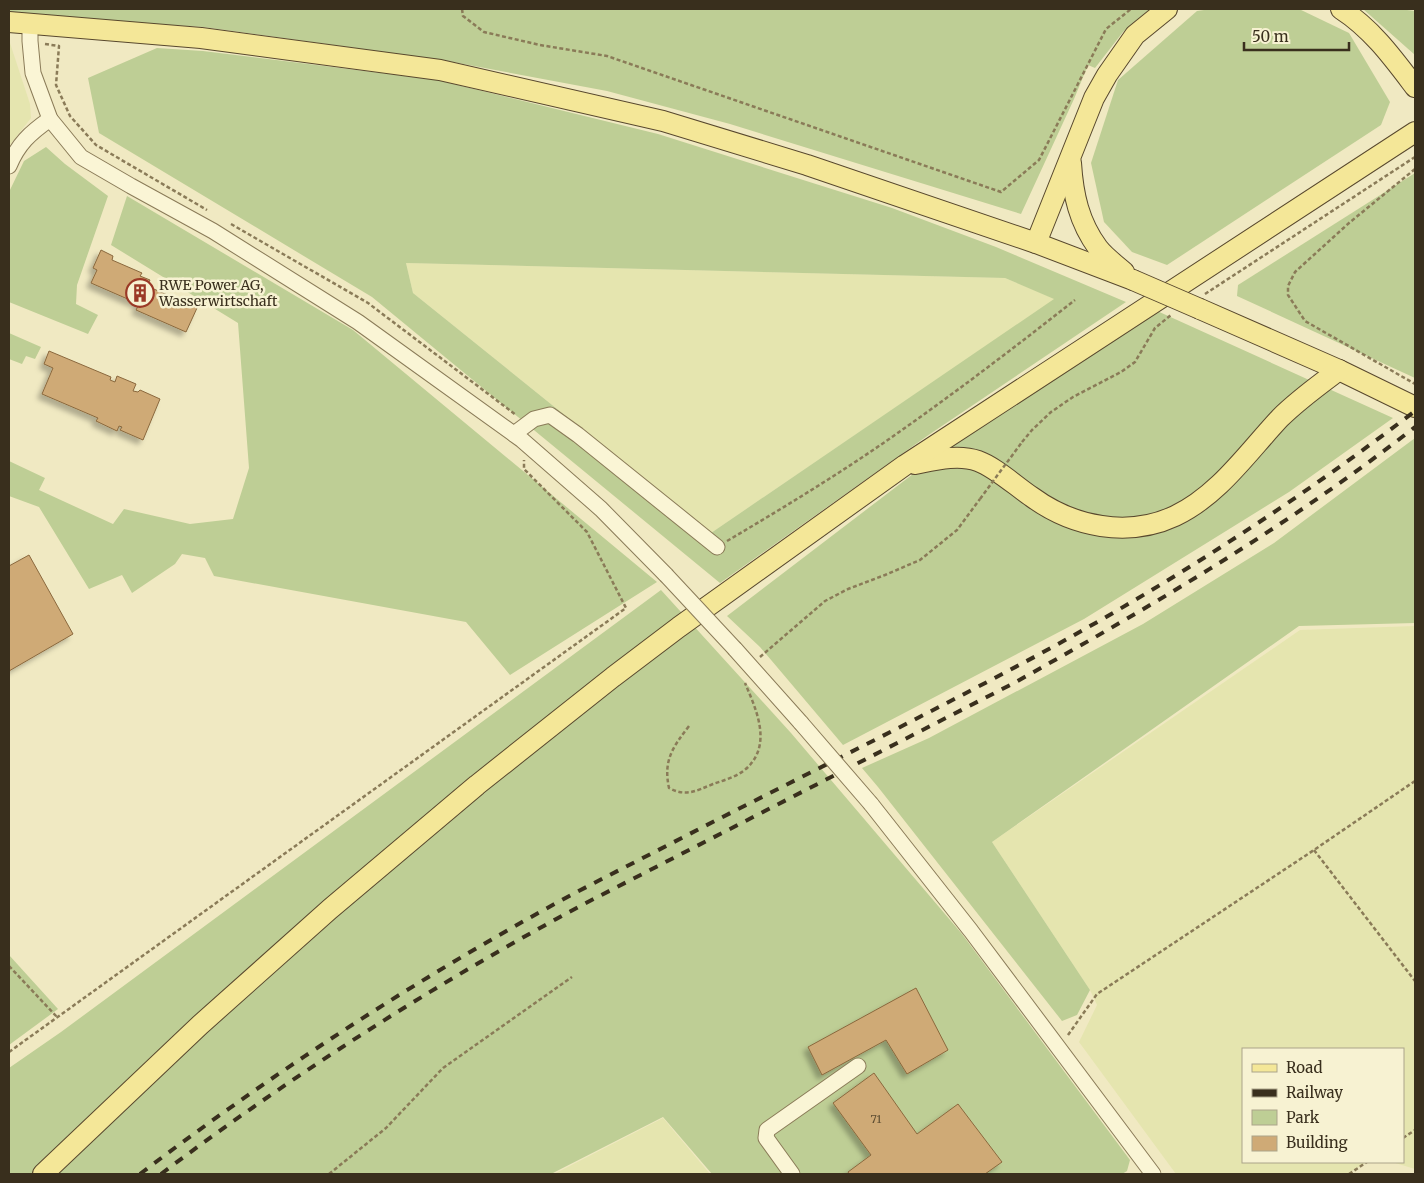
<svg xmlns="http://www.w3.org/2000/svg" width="1424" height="1183" viewBox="0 0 1424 1183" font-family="Merriweather,serif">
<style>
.farmland{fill:#e5e5af}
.green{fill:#bece95;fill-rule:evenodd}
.building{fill:#cfaa76;stroke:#8a683d;filter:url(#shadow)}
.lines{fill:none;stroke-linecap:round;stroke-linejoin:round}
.minor-casing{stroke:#8a7b58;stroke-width:17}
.major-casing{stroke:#58482d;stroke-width:22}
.path{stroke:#8a7b58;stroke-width:2.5;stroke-dasharray:4 2.5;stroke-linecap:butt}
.minor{stroke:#faf5d5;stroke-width:15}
.major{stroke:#f4e798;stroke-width:20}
.rail{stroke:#392f1d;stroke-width:4;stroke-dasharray:9 9;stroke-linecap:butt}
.minor-bridge-casing{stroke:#8a7b58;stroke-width:17;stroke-linecap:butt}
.major-bridge-casing{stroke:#58482d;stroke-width:22;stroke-linecap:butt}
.path-bridge{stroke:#8a7b58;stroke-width:2.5;stroke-dasharray:4 2.5;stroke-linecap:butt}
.minor-bridge{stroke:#faf5d5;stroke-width:15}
.major-bridge{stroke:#f4e798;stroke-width:20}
.labels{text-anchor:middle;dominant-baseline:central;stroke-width:5;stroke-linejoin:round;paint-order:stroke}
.number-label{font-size:11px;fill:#5e4e33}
.poi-label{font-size:14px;fill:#392f1d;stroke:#f7f2d2;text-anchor:start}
</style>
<defs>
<filter id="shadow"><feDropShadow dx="-4.5" dy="4.5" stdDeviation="2.5" flood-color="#0004"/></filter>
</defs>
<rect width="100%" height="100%" fill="#f0e9c2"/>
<g class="farmland">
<polygon points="9,43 10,43 30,104 31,118 9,146"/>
<polygon points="406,263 1005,278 1055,299 711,533 413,293"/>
<polygon points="1415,626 1415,1169 1392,1162 1403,1162 1403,1049 1243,1049 1243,1162 1367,1162 1347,1174 1176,1174 1079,1042 1097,1005 1090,990 992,842 1300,630"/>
<polygon points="663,1118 710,1174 554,1174"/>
</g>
<g class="green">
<polygon points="9,9 1150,9 1123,32 1095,68 1088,65 1074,99 1021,214 730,124 607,91 442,60 203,27 25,16 9,14"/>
<polygon points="1211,9 1299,9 1349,33 1390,102 1381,125 1167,265 1132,252 1104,222 1091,163 1118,80 1197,11"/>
<polygon points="1363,9 1399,9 1415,11 1415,55"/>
<path d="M157 48 203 51 437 80 658 134 892 208 996 247 1126 302 930 434 720 583 372 297 99 133 88 78ZM406 263 1005 278 1054 299 711 533 413 293Z"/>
<polygon points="46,147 65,164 108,196 77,285 76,304 98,315 88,334 9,302 9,192 24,161"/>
<polygon points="1415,173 1415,378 1237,296 1238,285"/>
<polygon points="127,196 353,330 657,582 510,675 466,622 214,576 205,558 182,554 175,564 132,593 122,575 89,589 39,507 9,496 9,461 45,478 39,490 113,524 124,509 190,524 233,519 249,468 238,323 111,245"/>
<polygon points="1155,310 1393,418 1289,492 1084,619 843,745 760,647 727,616 951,445"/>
<polygon points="9,333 41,347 35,359 26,356 22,364 9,359"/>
<polygon points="1415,438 1415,623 1299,626 992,842 1090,990 1077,1015 1062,1021 878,787 862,768 929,738 1143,624 1274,543"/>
<polygon points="661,590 791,733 962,934 1130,1160 1127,1171 1122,1174 712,1174 663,1117 551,1174 9,1174 9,1068 61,1032"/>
<polygon points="9,955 58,1009 9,1045"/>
</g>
<g class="building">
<polygon points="101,250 113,256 112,260 142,273 140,276 150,280 147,286 197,308 186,332 136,310 139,304 91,283 97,270 93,268"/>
<polygon points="49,351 111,377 110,380 115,382 117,376 136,384 133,391 138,392 140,390 160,399 143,440 120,430 122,427 119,426 117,431 96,421 98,418 42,394 53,368 44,364"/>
<polygon points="29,555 73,634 9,671 9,566"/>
<polygon points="916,988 948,1050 907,1074 886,1040 822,1075 808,1047"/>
<polygon points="874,1073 917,1134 958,1104 1002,1162 985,1174 849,1174 848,1172 871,1155 833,1103"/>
</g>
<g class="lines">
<defs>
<g id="minor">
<polyline points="30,24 30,41 33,73 50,119 81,157 131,186 213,231 358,322 522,440 601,509 666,575"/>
<path d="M9 166C18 144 30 133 50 119"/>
<polyline points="514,434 534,419 550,415 578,435 717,547"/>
<polyline points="735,649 801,723"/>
<polyline points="871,804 971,931 1153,1174"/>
<polyline points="792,1174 766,1138 767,1130 858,1066"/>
</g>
<g id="major">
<path d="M1341 9C1372 29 1393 58 1415 87"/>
<polyline points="9,22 201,38 440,70 663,121 807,165 1036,243 1133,280"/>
<path d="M1071 163C1073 195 1079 222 1098 248 1105 257 1116 265 1124 272"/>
<polyline points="1036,243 1094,98 1107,75 1135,35 1167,9"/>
<polyline points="1200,309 1339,370 1415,407"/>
<path d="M915 464C935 460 958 454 978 461 995 467 1017 487 1032 497 1073 527 1128 538 1175 516 1219 495 1248 452 1280 418 1298 400 1319 385 1339 370"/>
<polyline points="43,1174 200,1025 330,909 477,785 613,677 679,627 905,465 1415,132"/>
</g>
</defs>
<use href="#minor" class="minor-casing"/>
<use href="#major" class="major-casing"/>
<g class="path">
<polyline points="462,9 463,16 484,32 540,45 607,56 1001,192 1039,160 1106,29 1131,9"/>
<polyline points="45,44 59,46 56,85 70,116 96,145 207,210"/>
<polyline points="1415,169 1349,223 1295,272 1288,286 1288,295 1305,321 1415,384"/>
<polyline points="231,224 368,303 516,415"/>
<polyline points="1205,294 1415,157"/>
<polyline points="1022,442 1032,430 1051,412 1073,397 1121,372 1135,362 1155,328 1171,315"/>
<path d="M727 541C783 508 839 474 892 437 955 393 1015 347 1075 300"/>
<polyline points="760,657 825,601 848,589 885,575 920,560 957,530 980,499"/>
<path d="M689 726C673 747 663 760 669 788 686 797 696 791 713 784 725 780 739 776 748 767 772 743 756 709 745 683"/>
<polyline points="1314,850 1415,981"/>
<polyline points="9,966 57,1017"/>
<polyline points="1068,1035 1097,994 1314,850 1415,781"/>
<polyline points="9,1052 626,608 587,532 524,469 524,460"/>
<polyline points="1403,1138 1415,1130"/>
<polyline points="329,1174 386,1128 443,1068 572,977"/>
<polyline points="1349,1174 1367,1162"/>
</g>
<use href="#minor" class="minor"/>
<use href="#major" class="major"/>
<g class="rail">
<path d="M140 1174C277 1070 421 976 573 894 615 872 657 851 699 829 801 777 904 726 1006 672 1149 597 1287 509 1415 411"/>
<path d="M161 1174C294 1074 435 984 582 905L1014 683C1152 606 1290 525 1415 427"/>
</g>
<defs>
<g id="minor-bridge">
<polyline points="666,575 735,649"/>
<polyline points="801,723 871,804"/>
</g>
<polyline id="major-bridge" points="1133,280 1200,309"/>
</defs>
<use href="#minor-bridge" class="minor-bridge-casing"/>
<use href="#major-bridge" class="major-bridge-casing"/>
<polyline class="path-bridge" points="980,499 1022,442"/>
<use href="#minor-bridge" class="minor-bridge"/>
<use href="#major-bridge" class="major-bridge"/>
</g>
<defs>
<symbol id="building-ring" viewBox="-11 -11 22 22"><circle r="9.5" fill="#f7f2d2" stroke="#9b3926" stroke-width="1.5"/><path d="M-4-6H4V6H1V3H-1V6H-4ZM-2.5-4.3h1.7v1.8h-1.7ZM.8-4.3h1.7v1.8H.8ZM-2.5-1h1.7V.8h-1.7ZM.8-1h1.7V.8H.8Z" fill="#9b3926"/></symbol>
</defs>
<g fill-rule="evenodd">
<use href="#building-ring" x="124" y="277" width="32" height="32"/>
</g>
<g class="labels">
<g class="number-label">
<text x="876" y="1119">71</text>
</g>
<g class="poi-label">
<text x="159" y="285">RWE Power AG,<tspan x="159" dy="16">Wasserwirtschaft</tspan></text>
</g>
</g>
<rect width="1424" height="1183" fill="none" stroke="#392f1d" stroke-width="20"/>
<rect x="1242" y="1048" width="162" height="115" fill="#f7f2d2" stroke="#aba48a"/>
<rect x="1252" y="1064" width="25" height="8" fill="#f4e798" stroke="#aba48a"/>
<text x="1286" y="1073" font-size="15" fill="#392f1d">Road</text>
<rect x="1252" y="1089" width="25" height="8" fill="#392f1d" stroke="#aba48a"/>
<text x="1286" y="1098" font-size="15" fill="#392f1d">Railway</text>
<rect x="1252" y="1110" width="25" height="15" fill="#bece95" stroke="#aba48a"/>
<text x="1286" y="1123" font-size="15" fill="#392f1d">Park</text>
<rect x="1252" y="1136" width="25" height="15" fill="#cfaa76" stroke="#aba48a"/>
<text x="1286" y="1148" font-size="15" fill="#392f1d">Building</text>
<path d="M1244 42v8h105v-8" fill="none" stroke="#392f1d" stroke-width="2.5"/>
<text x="1252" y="42" font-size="15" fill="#392f1d" stroke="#f7f2d2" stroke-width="4" paint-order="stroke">50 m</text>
</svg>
